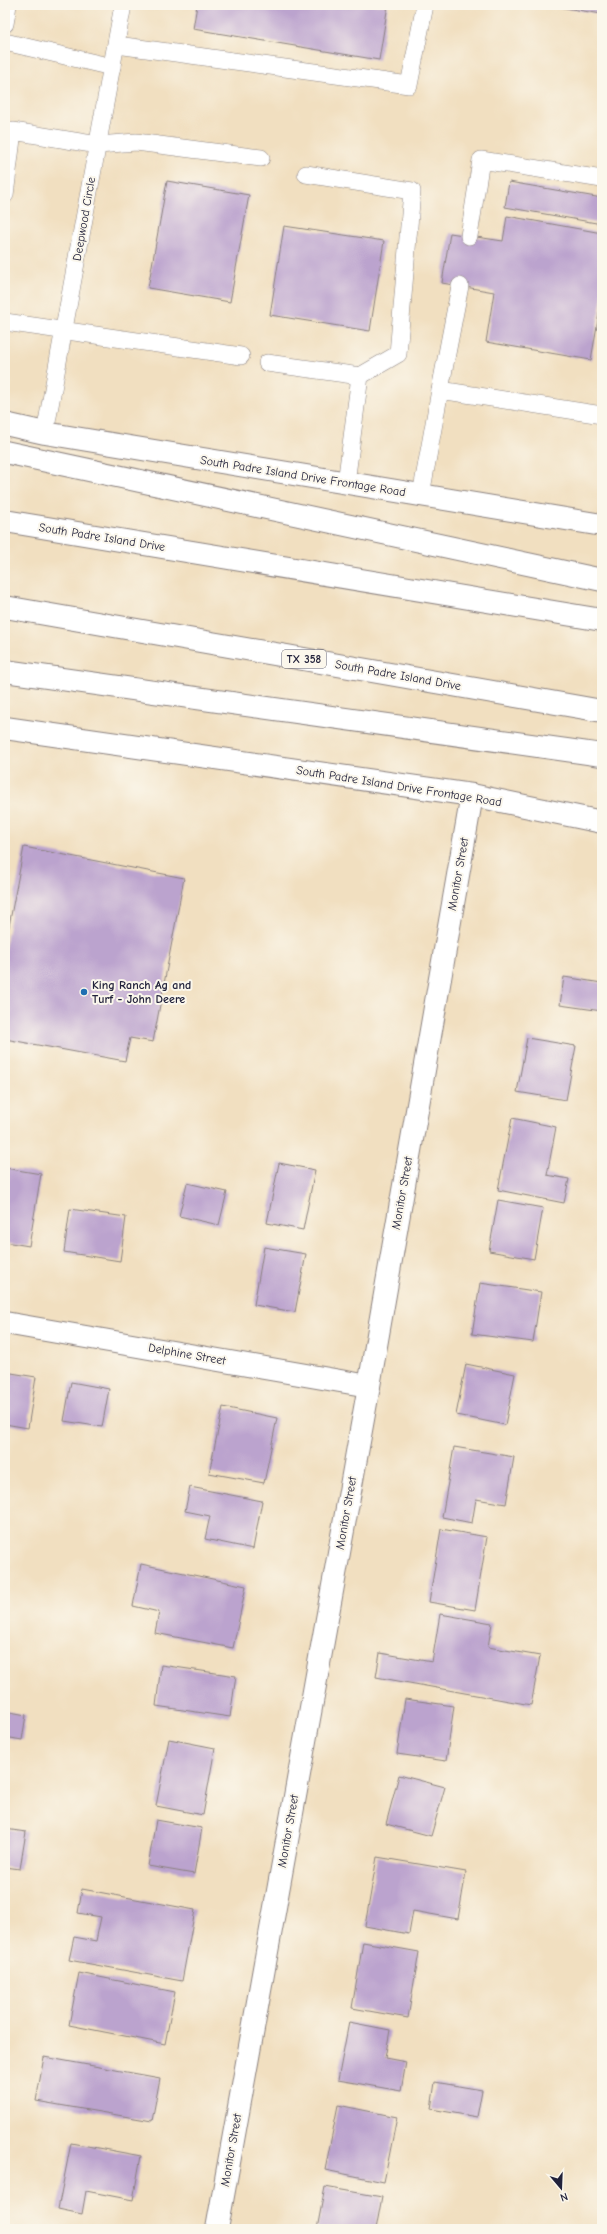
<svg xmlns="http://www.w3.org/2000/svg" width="607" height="2234" viewBox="0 0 607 2234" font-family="'Comic Neue',sans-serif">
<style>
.building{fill:#bba3ce}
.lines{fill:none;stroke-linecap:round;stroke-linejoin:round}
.lane-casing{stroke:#8a807e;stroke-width:18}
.street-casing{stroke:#8a807e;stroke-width:24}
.secondary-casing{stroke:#8a807e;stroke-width:24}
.highway-casing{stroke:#8a807e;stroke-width:24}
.lane{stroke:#fff;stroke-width:17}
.street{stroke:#fff;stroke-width:22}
.secondary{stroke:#fff;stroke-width:22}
.highway{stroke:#fff;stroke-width:22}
.poi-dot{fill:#1f6fb2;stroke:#fbf7ec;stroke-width:1.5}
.labels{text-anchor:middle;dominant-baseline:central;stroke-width:4;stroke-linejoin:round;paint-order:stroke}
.shield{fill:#fbf7ec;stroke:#636270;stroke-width:1}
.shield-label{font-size:11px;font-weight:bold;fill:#22223b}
.street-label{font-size:12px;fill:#22223b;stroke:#fbf7ec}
.poi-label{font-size:12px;font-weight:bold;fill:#22223b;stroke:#fbf7ec;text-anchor:start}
</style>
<rect width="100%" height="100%" fill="#fbf7ec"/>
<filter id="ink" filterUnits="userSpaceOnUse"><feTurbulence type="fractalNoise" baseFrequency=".025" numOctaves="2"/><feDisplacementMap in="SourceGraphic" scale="8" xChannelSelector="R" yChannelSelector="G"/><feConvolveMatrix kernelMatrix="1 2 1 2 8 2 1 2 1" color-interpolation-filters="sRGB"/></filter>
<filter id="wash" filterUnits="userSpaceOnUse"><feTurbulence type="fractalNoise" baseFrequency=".012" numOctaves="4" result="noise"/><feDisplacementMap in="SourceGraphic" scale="16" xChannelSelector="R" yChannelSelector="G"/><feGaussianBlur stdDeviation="0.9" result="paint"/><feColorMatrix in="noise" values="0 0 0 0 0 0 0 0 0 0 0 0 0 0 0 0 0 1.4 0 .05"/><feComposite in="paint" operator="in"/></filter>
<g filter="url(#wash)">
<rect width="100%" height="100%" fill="#f1dfc0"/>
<g id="blocks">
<g class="building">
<polygon points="197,5 388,5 379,60 193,29"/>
<polygon points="553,5 602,5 602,14 553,6"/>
<polygon points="167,181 249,195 230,302 148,288"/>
<polygon points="509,182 602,198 602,224 505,207"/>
<polygon points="507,216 602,233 602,297 591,360 486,342 494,292 442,283 450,233 503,241"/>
<polygon points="284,226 384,241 370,331 270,315"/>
<polygon points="24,847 184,878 153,1042 130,1038 125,1061 5,1039 5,947"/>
<polygon points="564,977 602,983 602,1011 560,1005"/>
<polygon points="527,1038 576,1046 566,1100 517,1092"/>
<polygon points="512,1118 556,1127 547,1175 569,1179 564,1203 498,1190"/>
<polygon points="279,1163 315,1170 303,1230 267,1223"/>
<polygon points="5,1168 41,1174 29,1246 5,1242"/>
<polygon points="187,1183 227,1192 219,1225 179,1216"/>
<polygon points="498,1200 543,1208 534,1259 489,1251"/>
<polygon points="70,1209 126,1217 120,1261 64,1252"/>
<polygon points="264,1247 306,1254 295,1312 254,1305"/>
<polygon points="480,1283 541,1292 533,1342 472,1334"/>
<polygon points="466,1364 515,1374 505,1425 456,1415"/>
<polygon points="5,1372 36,1377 28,1428 5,1424"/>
<polygon points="71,1382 109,1389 102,1427 64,1421"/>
<polygon points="223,1407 277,1418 264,1483 209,1473"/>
<polygon points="454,1447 514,1457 506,1504 476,1499 472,1523 442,1517"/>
<polygon points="190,1487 262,1501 253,1549 205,1539 210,1516 185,1511"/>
<polygon points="441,1529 487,1537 475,1610 429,1602"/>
<polygon points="141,1564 246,1586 233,1648 155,1633 159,1612 133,1606"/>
<polygon points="440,1614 492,1623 488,1647 540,1656 531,1705 376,1677 380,1653 432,1662"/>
<polygon points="161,1665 236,1676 230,1717 156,1706"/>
<polygon points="405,1699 454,1706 446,1761 397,1754"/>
<polygon points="5,1711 26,1715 22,1740 5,1737"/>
<polygon points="169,1739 215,1748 203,1815 156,1806"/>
<polygon points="399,1775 445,1787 431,1836 386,1824"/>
<polygon points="156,1820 202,1828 194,1874 148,1866"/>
<polygon points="5,1829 26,1832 20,1869 5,1867"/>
<polygon points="377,1857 466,1872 458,1919 413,1911 409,1934 365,1926"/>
<polygon points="82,1889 195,1910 182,1981 69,1960 74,1937 96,1941 101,1917 78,1913"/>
<polygon points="363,1942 419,1952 408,2018 352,2008"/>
<polygon points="79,1973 175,1992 165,2044 69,2025"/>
<polygon points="349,2022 390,2030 385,2058 406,2062 401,2091 338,2080"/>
<polygon points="44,2057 160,2078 152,2121 36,2101"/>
<polygon points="435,2082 482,2090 477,2117 431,2109"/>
<polygon points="338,2105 397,2117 384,2182 325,2170"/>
<polygon points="71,2143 141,2156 133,2200 86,2191 82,2214 58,2209"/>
<polygon points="325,2187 382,2197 376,2229 317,2229"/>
</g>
</g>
</g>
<g filter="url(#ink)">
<use href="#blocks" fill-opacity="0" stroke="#8a807e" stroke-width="1"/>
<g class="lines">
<defs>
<g id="lane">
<polyline points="5,24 8,5"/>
<polyline points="5,42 112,67"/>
<polyline points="117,45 409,85 425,5"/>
<polyline points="306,174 412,191 398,354 360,376 346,483"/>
<polyline points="5,195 13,131 98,145 136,142 261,158"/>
<polyline points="469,236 481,160 602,179"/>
<polyline points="5,322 241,356"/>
<polyline points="267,363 360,376"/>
<polyline points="440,390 460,286"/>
<polyline points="45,433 123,5"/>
<polyline points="421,495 440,390 602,415"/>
</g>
<g id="street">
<polyline points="5,1323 369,1386"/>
<polyline points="217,2229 369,1386 472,795"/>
</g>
<g id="secondary">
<polyline points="5,424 45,433 602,525"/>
<polyline points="5,728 472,795 602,822"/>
</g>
<g id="highway">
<polyline points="5,452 602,580"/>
<polyline points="5,521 602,620"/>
<polyline points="5,607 602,711"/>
<polyline points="5,671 602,755"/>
</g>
</defs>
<use href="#lane" class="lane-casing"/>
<use href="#street" class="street-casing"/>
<use href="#secondary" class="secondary-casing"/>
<use href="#highway" class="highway-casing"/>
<use href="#lane" class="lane"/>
<use href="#street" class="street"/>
<use href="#secondary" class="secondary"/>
<use href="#highway" class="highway"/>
</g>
</g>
<circle class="poi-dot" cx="84" cy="992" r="4"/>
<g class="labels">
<rect class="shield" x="282" y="650" width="44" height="18" rx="3"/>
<g class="shield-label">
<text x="304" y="659">TX 358</text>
</g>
<g class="street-label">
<text transform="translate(84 219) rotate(-80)">Deepwood Circle</text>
<text transform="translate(303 476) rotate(9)">South Padre Island Drive Frontage Road</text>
<text transform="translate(102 537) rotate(9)">South Padre Island Drive</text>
<text transform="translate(398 675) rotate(10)">South Padre Island Drive</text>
<text transform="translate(399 786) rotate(9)">South Padre Island Drive Frontage Road</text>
<text transform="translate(458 874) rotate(-80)">Monitor Street</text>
<text transform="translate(402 1193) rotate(-80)">Monitor Street</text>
<text transform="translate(187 1354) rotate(10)">Delphine Street</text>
<text transform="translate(346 1513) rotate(-80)">Monitor Street</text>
<text transform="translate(288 1831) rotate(-80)">Monitor Street</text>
<text transform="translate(231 2150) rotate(-80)">Monitor Street</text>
</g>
<g class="poi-label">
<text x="92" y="985">King Ranch Ag and<tspan x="92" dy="14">Turf - John Deere</tspan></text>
</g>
</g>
<rect width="607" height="2234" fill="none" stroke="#fbf7ec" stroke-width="20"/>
<g transform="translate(561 2188) rotate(161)" stroke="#fbf7ec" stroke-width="3" paint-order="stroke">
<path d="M0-3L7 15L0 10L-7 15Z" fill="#22223b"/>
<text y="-6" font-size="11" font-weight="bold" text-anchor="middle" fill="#22223b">N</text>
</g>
</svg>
